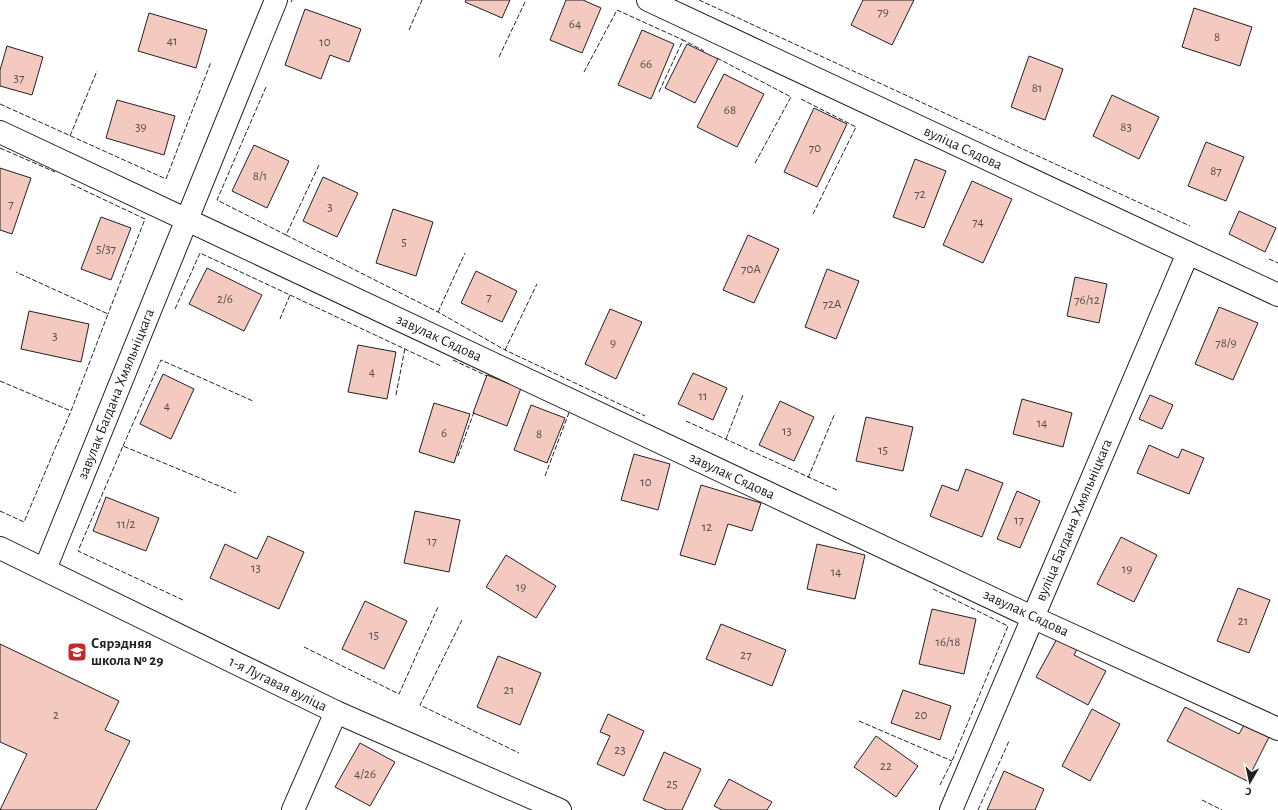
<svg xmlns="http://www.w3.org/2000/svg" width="1278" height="810" viewBox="0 0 1278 810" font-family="'Alegreya Sans',sans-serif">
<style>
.building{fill:#f3c9c0;stroke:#222}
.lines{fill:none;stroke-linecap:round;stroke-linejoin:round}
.minor-casing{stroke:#222;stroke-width:24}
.minor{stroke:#fff;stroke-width:22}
.fence{stroke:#222;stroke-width:1;stroke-dasharray:5 2;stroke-linecap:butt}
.labels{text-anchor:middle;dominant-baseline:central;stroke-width:3;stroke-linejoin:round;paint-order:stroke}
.number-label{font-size:13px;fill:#564c4a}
.street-label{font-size:15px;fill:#222;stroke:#fff}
.poi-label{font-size:15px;font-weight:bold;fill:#222;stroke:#fff;text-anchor:start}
</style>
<rect width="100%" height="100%" fill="#fff"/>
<g class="building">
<polygon points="466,0 510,0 502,18 465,2"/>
<polygon points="566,0 583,0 601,8 582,53 550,40"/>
<polygon points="863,0 914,0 892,45 851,25"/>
<polygon points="1194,8 1252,27 1240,66 1182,47"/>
<polygon points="305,9 361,29 349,62 330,55 321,79 285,65"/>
<polygon points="149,13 207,30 196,68 138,51"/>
<polygon points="642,30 674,44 651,99 618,85"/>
<polygon points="687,44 718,59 695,103 665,88"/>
<polygon points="7,46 43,57 32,95 0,86 0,70"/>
<polygon points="1029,56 1063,69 1045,120 1011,107"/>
<polygon points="724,74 764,94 737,147 697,127"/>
<polygon points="1112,95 1159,117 1139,159 1093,136"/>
<polygon points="117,100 175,116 164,155 106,138"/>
<polygon points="814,108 847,124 817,187 784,172"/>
<polygon points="1206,142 1244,157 1226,201 1188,186"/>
<polygon points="254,145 289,161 267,208 232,191"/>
<polygon points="915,159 946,171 924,228 893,217"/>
<polygon points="0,168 31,178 12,234 0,230"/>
<polygon points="323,177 358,193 337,237 303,221"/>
<polygon points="972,181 1012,199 983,263 943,245"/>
<polygon points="393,209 433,222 416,276 376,263"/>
<polygon points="1239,211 1276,228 1265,252 1229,234"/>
<polygon points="101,217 131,228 111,280 81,269"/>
<polygon points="748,235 779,249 754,303 723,290"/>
<polygon points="207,268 262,295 244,331 189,304"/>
<polygon points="827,269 859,281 836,339 805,327"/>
<polygon points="476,271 517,291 502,322 461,303"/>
<polygon points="1075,277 1107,284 1099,323 1067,316"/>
<polygon points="1219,307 1258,323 1233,380 1195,364"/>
<polygon points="610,309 642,322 616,379 585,364"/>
<polygon points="29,311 89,324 81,362 21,349"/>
<polygon points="358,345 396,352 387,399 348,392"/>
<polygon points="693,373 727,388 713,420 678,404"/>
<polygon points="163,374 194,389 171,439 140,424"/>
<polygon points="487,375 521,388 507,426 473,413"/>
<polygon points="1150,395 1173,405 1162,429 1139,419"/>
<polygon points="1022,399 1072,413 1063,447 1013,434"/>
<polygon points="780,401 814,417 794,461 759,445"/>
<polygon points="434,403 470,414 454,463 419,452"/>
<polygon points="531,405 565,418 547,463 514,450"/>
<polygon points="866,417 913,427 903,471 856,461"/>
<polygon points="1149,445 1178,458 1182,449 1204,458 1189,494 1137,473"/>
<polygon points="634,454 670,464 658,510 621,500"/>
<polygon points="966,469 1003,483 982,537 930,516 942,485 958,491"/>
<polygon points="701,485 761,503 752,531 728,524 715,565 680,555"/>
<polygon points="1017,491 1040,501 1020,548 997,539"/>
<polygon points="106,497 159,518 146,551 93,531"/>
<polygon points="415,511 460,520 449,572 404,563"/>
<polygon points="268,536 304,552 279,609 210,578 225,544 257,559"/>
<polygon points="1121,537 1157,555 1134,602 1097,584"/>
<polygon points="817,544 865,555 855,599 807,589"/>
<polygon points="506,555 556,586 536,618 486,587"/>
<polygon points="1238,588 1270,600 1249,653 1217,641"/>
<polygon points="365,601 407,621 384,669 342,649"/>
<polygon points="932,609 976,619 964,674 919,664"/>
<polygon points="721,624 786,650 772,686 706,659"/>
<polygon points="1058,637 1078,647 1074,655 1106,671 1088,705 1036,677"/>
<polygon points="0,644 119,701 105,730 130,741 96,810 0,810 27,754 0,742"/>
<polygon points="498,656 541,673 520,725 477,707"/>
<polygon points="903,690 951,706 940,740 891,723"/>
<polygon points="1185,707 1239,734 1244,725 1269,737 1247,781 1167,741"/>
<polygon points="1092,709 1120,724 1090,781 1062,766"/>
<polygon points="608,714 644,731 624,776 597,764 610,736 600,732"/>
<polygon points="876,736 918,766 896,797 854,767"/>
<polygon points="360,743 395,762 370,806 335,787"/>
<polygon points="664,752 701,769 682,810 667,810 643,800"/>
<polygon points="1004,771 1044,789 1035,810 987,810"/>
<polygon points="729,779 772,802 767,810 722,810 714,806"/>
</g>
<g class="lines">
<defs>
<g id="minor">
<polyline points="648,0 1278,295"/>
<polyline points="0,132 1032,617 1278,729"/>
<polyline points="0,548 336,712 560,810"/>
<polyline points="45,569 276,0"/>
<polyline points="293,810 336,712"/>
<polyline points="951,810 1188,253"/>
</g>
</defs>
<use href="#minor" class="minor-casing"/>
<use href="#minor" class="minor"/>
<g class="fence">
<polyline points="699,0 1190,226"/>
<polyline points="291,2 292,0"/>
<polyline points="409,30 422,0"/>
<polyline points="499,57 526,0"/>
<polyline points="717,58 791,97 754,165"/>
<polyline points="584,72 617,10 683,40"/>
<polyline points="266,87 217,200 286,235 319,165"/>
<polyline points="659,92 683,40 704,51"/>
<polyline points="801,99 856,127 813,214"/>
<polyline points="0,104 166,179 211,62"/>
<polyline points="70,136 97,71"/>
<polyline points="0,148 55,172"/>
<polyline points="71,184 145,219 108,314"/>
<polyline points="286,235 438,312 505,350 645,416"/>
<polyline points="1269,259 1278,263"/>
<polyline points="290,295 441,366"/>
<polyline points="175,309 200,253 290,295 280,319"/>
<polyline points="438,312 465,253"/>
<polyline points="505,350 537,284"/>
<polyline points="453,360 487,376"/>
<polyline points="0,381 71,411"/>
<polyline points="396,395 405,348"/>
<polyline points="686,421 839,491"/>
<polyline points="726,439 743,395"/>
<polyline points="123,446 161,360 253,401"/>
<polyline points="458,456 474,412"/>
<polyline points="545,476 570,410"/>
<polyline points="808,478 835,413"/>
<polyline points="0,511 24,522 71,411 108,314 16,272"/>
<polyline points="933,589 1008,626 952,761 940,785"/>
<polyline points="183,600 78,551 123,446 236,493"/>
<polyline points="462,620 420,705 519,753"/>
<polyline points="304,647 399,694 438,607"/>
<polyline points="859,721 952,761"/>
<polyline points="1202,800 1222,810"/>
<polyline points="978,810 1009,741"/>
</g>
</g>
<defs>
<symbol id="school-square" viewBox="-11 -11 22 22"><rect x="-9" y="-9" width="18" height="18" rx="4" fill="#c62828" stroke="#fff"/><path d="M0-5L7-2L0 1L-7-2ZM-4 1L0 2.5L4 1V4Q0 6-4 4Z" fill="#fff"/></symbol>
</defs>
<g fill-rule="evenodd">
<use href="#school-square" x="66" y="641" width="22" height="22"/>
</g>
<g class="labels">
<g class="number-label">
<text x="883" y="12">79</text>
<text x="575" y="24">64</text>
<text x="1217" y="37">8</text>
<text x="172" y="41">41</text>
<text x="325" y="42">10</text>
<text x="646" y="64">66</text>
<text x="19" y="78">37</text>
<text x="1037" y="88">81</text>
<text x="730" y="110">68</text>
<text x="141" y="127">39</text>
<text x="1126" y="127">83</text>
<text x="815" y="148">70</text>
<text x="1216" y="171">87</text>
<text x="260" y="176">8/1</text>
<text x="920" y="194">72</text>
<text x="11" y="204">7</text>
<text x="330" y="207">3</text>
<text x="978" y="222">74</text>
<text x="404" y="242">5</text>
<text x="106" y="249">5/37</text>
<text x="751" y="269">70А</text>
<text x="489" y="297">7</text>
<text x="225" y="299">2/6</text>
<text x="1087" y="300">76/12</text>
<text x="832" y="304">72А</text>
<text x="55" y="336">3</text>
<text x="613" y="343">9</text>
<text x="1226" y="343">78/9</text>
<text x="372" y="372">4</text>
<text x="703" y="396">11</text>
<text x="167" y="406">4</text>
<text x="1042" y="423">14</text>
<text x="787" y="431">13</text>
<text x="444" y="433">6</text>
<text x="539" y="434">8</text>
<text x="883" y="450">15</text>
<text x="646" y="482">10</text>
<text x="1019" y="520">17</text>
<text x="126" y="524">11/2</text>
<text x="707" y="527">12</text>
<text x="432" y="541">17</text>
<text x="256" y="568">13</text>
<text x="1127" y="569">19</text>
<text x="836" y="572">14</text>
<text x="521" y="587">19</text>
<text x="1243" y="621">21</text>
<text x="374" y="635">15</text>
<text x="948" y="642">16/18</text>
<text x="746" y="655">27</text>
<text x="509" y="690">21</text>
<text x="56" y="715">2</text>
<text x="921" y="715">20</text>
<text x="620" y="750">23</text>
<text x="886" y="766">22</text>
<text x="365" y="774">4/26</text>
<text x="672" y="784">25</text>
</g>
<g class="street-label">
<text transform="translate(963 148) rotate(25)">вуліца Сядова</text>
<text transform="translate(439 338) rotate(25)">завулак Сядова</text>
<text transform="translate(116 394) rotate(-68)">завулак Багдана Хмяльніцкага</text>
<text transform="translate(732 476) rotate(25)">завулак Сядова</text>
<text transform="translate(1074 520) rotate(-67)">вуліца Багдана Хмяльніцкага</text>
<text transform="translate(1026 613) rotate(25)">завулак Сядова</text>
<text transform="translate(278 684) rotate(26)">1-я Лугавая вуліца</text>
</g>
<g class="poi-label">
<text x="91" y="643">Сярэдняя<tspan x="91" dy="17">школа № 29</tspan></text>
</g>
</g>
<g transform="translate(1250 782) rotate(189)" stroke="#ffffff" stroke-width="3" paint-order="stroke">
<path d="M0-3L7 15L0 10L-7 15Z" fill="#222222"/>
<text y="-6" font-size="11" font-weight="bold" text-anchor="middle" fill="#222222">С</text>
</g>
</svg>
